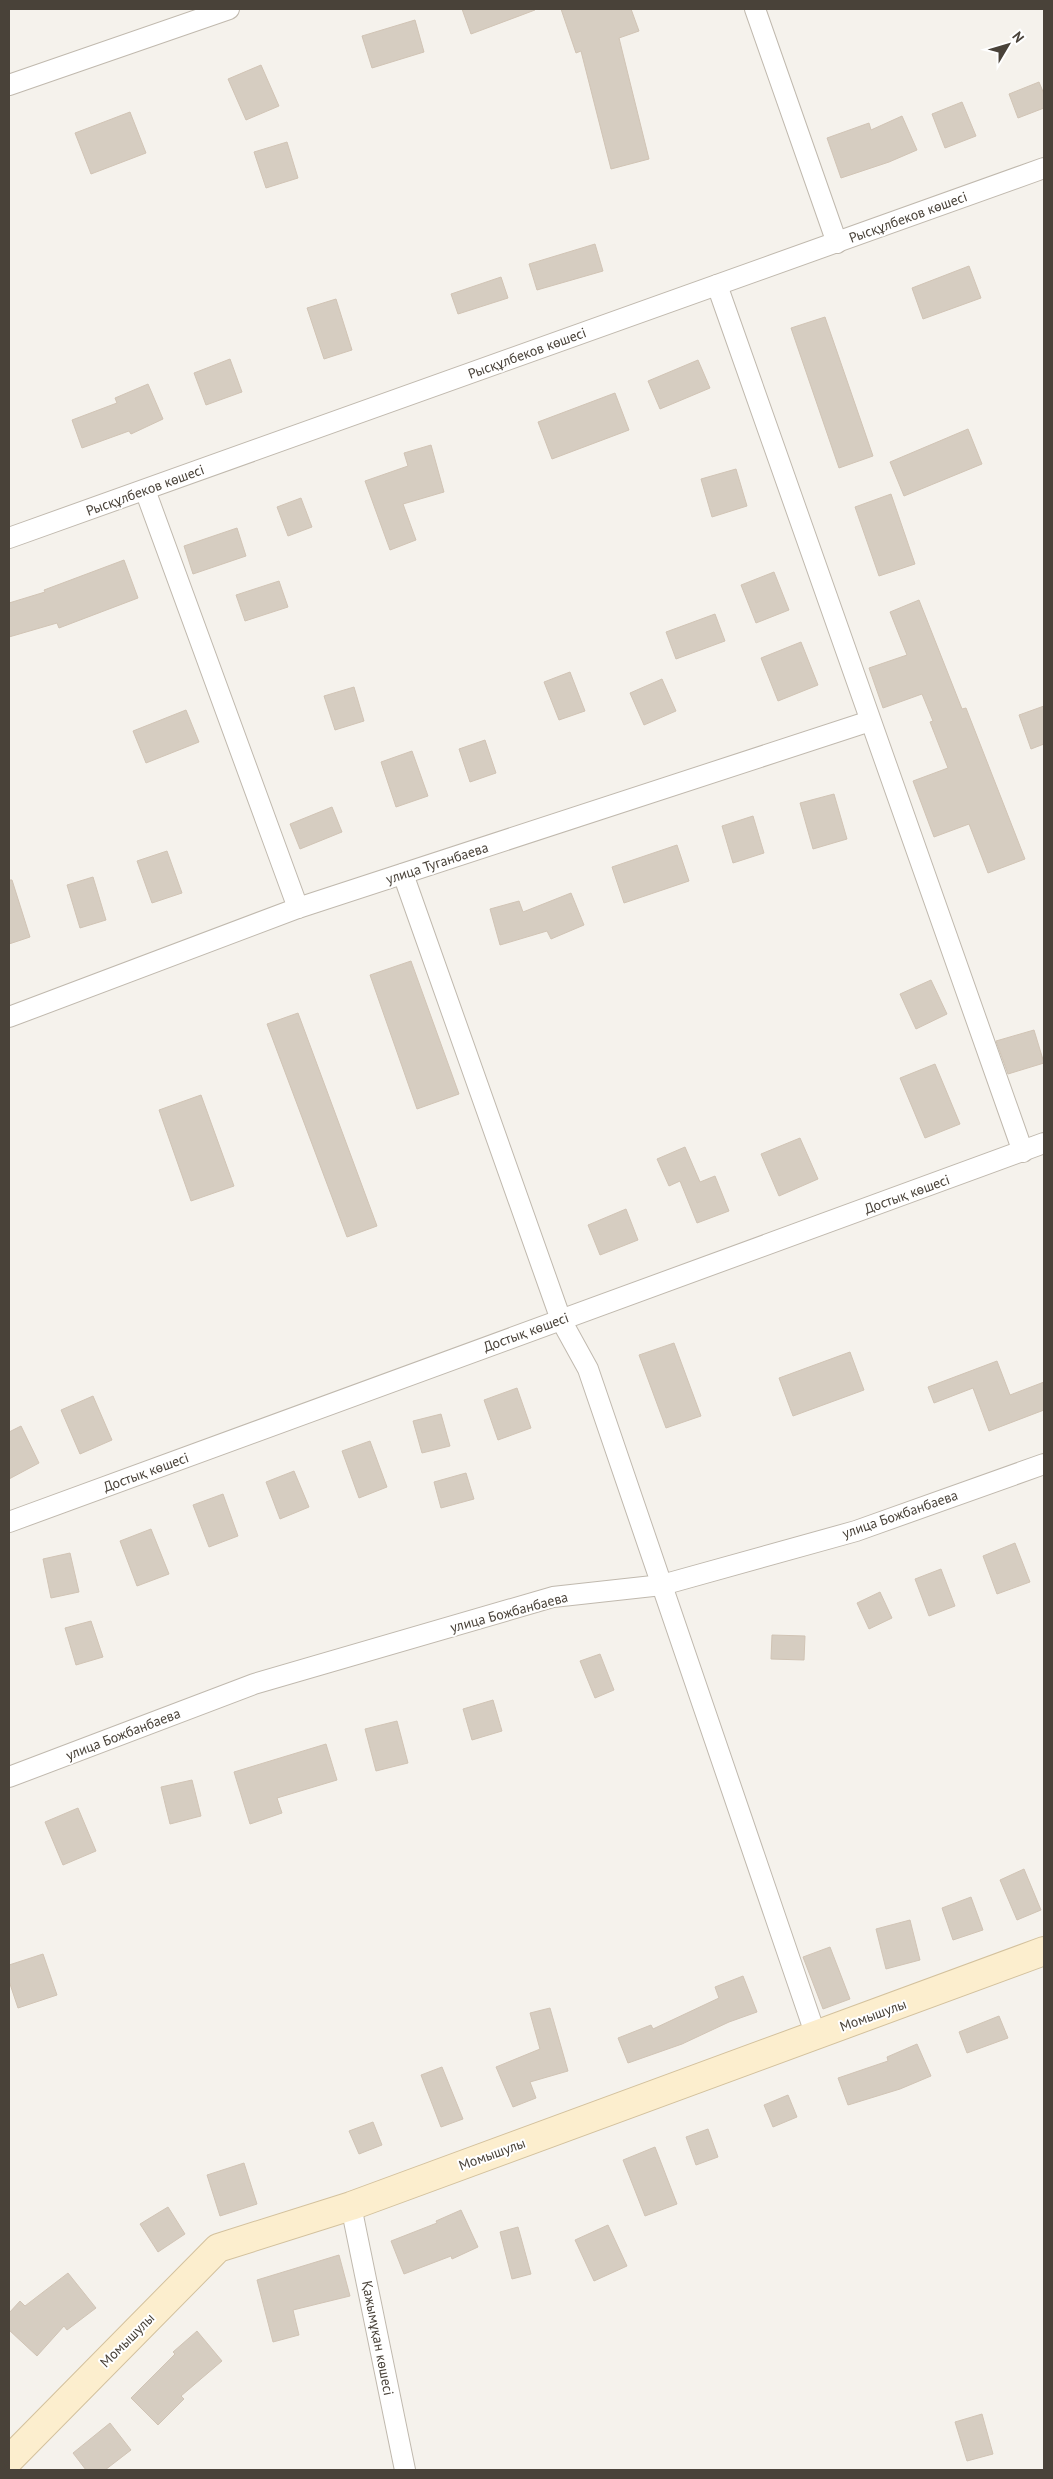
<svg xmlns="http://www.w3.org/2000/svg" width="1053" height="2479" viewBox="0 0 1053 2479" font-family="'PT Sans',sans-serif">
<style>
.building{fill:#d6cdc1;stroke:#d1c4b5}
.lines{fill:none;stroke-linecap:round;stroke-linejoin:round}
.street-casing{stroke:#c0b9ae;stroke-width:22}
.secondary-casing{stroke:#d3c19d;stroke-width:30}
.street{stroke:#fff;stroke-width:20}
.secondary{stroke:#fceece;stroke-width:28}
.labels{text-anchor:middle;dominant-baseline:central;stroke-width:4;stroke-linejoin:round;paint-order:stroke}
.street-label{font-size:14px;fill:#494239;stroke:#fff}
</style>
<rect width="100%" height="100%" fill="#f5f2ec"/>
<g class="building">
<polygon points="462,9 534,9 535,10 471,34"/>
<polygon points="561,9 631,9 639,31 619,38 649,159 611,169 581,51 576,53"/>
<polygon points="415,20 424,52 372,68 362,36"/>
<polygon points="261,65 279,106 246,120 228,79"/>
<polygon points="1039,82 1044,94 1044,108 1018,118 1009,94"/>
<polygon points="962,102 976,136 945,148 932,114"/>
<polygon points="130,112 146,153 91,174 75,133"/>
<polygon points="902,116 917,150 889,162 841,178 827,138 869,123 871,130"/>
<polygon points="287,142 298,178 266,188 254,152"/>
<polygon points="595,244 603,271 537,290 529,264"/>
<polygon points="969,266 981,298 923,319 912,288"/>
<polygon points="501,277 508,298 458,314 451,294"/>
<polygon points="336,299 352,350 324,359 307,308"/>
<polygon points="825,317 873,456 839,468 791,328"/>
<polygon points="230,359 242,392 206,405 194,373"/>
<polygon points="698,360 710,388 660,409 648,381"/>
<polygon points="148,384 163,419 131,434 129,431 82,448 72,420 117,403 115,398"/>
<polygon points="615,393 629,430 552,459 538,422"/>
<polygon points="968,429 982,464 904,496 890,462"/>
<polygon points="431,445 444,492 403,504 416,540 390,550 365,481 408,466 404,453"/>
<polygon points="736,469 747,506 712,517 701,479"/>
<polygon points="891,494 915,564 879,576 855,507"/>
<polygon points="301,498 312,527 288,536 277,507"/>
<polygon points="237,528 246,556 193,574 184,546"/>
<polygon points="124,560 138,598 59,628 57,623 9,637 9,603 45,592 44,590"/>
<polygon points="774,572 789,610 756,623 741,585"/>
<polygon points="279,581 288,607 245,621 236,595"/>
<polygon points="919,600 962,709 966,708 1025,859 988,873 969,824 934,837 913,781 948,768 930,722 933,721 922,694 883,708 869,668 907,655 890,612"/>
<polygon points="715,614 725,641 676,659 666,632"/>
<polygon points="801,642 818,685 778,701 761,658"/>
<polygon points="570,672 585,711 559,720 544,682"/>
<polygon points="662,679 676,711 644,725 630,693"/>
<polygon points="354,687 364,721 335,730 324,696"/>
<polygon points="1044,706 1044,744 1031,749 1019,715"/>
<polygon points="186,710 199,742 146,763 133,731"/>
<polygon points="485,740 496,773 470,782 459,749"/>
<polygon points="412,751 428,796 396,807 381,762"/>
<polygon points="834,794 847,839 813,849 800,803"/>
<polygon points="332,807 342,832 300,849 290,824"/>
<polygon points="753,816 764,853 733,863 722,826"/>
<polygon points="677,845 689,881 624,903 612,867"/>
<polygon points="167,851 182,893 152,903 137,861"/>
<polygon points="93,877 106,920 80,928 67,885"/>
<polygon points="9,880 12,880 30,937 9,944"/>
<polygon points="571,893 584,925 551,939 547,931 500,945 490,909 519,901 523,912"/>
<polygon points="411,961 459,1094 417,1109 370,975"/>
<polygon points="931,980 947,1014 916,1029 900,994"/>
<polygon points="298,1013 377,1226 347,1237 267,1024"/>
<polygon points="1034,1030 1044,1063 1008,1074 996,1041"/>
<polygon points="935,1064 960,1124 925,1138 900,1078"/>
<polygon points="201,1095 234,1186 191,1201 159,1110"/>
<polygon points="800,1138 818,1179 779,1196 761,1154"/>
<polygon points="685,1147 700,1182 715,1176 729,1211 697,1223 680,1181 669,1186 657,1159"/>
<polygon points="626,1209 638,1240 600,1255 588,1225"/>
<polygon points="674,1343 701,1416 666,1428 639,1355"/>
<polygon points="850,1352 864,1390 793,1416 779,1378"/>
<polygon points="997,1361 1010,1395 1044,1382 1044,1410 989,1431 973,1388 934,1403 928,1387"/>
<polygon points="517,1388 531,1428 498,1440 484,1400"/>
<polygon points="93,1396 112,1440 80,1454 61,1410"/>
<polygon points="441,1414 450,1446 422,1453 413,1421"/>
<polygon points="21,1426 39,1463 9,1479 9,1432"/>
<polygon points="370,1441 387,1487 359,1498 342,1451"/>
<polygon points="294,1471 309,1507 280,1519 266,1482"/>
<polygon points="466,1473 474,1499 441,1508 434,1482"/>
<polygon points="223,1494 238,1536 209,1547 193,1505"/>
<polygon points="151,1529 169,1574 137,1586 120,1541"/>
<polygon points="1015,1543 1030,1582 997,1594 983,1556"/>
<polygon points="70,1553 79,1592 51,1598 43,1559"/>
<polygon points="941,1569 955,1606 929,1616 915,1579"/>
<polygon points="880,1592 892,1618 869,1629 857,1603"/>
<polygon points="91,1621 103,1657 76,1665 65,1628"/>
<polygon points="772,1635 805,1636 804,1660 771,1659"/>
<polygon points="600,1654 614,1690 595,1698 580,1661"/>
<polygon points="493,1700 502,1731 472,1740 463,1709"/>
<polygon points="397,1721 408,1763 376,1771 365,1729"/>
<polygon points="326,1744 337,1780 277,1798 282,1813 250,1824 234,1772"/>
<polygon points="192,1780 201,1816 170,1824 161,1787"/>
<polygon points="78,1808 96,1851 63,1865 45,1822"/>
<polygon points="1024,1869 1041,1910 1017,1920 1000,1880"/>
<polygon points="971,1897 983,1930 953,1940 942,1908"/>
<polygon points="910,1920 920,1960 886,1969 876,1929"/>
<polygon points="830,1947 850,1999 823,2009 803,1957"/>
<polygon points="43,1954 57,1995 18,2008 9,1981 9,1965"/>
<polygon points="743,1976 757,2012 729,2022 682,2044 628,2063 618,2038 651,2025 653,2029 719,1998 715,1987"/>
<polygon points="550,2008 568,2071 530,2082 536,2098 513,2107 496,2067 540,2049 530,2013"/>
<polygon points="999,2016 1008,2038 967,2053 959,2032"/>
<polygon points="917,2044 931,2076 900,2089 848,2105 838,2078 888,2061 887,2057"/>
<polygon points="442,2067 463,2119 441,2127 421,2075"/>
<polygon points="788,2095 797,2117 773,2127 764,2105"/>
<polygon points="373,2122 382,2145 359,2154 349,2131"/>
<polygon points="708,2129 718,2157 696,2165 686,2137"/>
<polygon points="655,2147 677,2204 645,2216 623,2160"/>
<polygon points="244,2163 257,2204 220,2216 207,2175"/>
<polygon points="168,2207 185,2234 158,2252 140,2224"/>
<polygon points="461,2210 478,2247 452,2259 451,2256 404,2274 391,2241 437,2223 436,2221"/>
<polygon points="608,2225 627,2266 594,2281 575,2240"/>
<polygon points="518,2227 531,2274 512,2279 500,2232"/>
<polygon points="339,2255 350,2296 293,2310 299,2335 273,2342 257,2280"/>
<polygon points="68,2273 96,2308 67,2330 64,2326 37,2356 9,2330 9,2313 20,2301 25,2306"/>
<polygon points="197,2331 222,2361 181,2396 184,2399 158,2425 131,2398 175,2354 173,2352"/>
<polygon points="982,2414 993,2454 967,2461 955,2422"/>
<polygon points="110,2423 131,2450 105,2470 86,2470 73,2453"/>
</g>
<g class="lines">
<defs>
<g id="street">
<polyline points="755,9 837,243"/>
<polyline points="9,85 229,9"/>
<polyline points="717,285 1023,1152"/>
<polyline points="145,490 298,908"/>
<polyline points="9,538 1044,168"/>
<polyline points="403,874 561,1320 588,1369 816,2036"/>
<polyline points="9,1017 298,908 870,721"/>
<polyline points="9,1522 1044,1143"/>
<polyline points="9,1777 254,1684 553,1597 662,1585 856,1531 1044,1464"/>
<polyline points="351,2206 405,2470"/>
</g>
<polyline id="secondary" points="9,2460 218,2248 351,2206 1044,1951"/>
</defs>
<use href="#street" class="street-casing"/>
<use href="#secondary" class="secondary-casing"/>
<use href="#street" class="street"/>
<use href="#secondary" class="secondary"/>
</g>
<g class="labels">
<g class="street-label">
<text transform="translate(908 217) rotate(-20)">Рысқұлбеков көшесі</text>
<text transform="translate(527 353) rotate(-20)">Рысқұлбеков көшесі</text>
<text transform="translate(145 490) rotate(-20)">Рысқұлбеков көшесі</text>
<text transform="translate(437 863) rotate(-18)">улица Туганбаева</text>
<text transform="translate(907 1194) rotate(-20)">Достық көшесі</text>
<text transform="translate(526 1332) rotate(-20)">Достық көшесі</text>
<text transform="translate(146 1472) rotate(-20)">Достық көшесі</text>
<text transform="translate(900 1514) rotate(-19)">улица Божбанбаева</text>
<text transform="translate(509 1612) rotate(-15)">улица Божбанбаева</text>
<text transform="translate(123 1734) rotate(-21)">улица Божбанбаева</text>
<text transform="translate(873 2015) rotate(-20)">Момышулы</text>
<text transform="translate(492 2154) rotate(-20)">Момышулы</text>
<text transform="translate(378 2338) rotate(79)">Қажымұқан көшесі</text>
<text transform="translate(127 2340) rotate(-45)">Момышулы</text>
</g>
</g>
<rect width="1053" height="2479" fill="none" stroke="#494239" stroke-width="20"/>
<g transform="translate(1008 45) rotate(52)" stroke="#ffffff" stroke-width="4" paint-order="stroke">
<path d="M0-4L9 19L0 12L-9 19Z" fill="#494239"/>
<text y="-8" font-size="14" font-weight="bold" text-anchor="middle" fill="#494239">N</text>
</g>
</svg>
